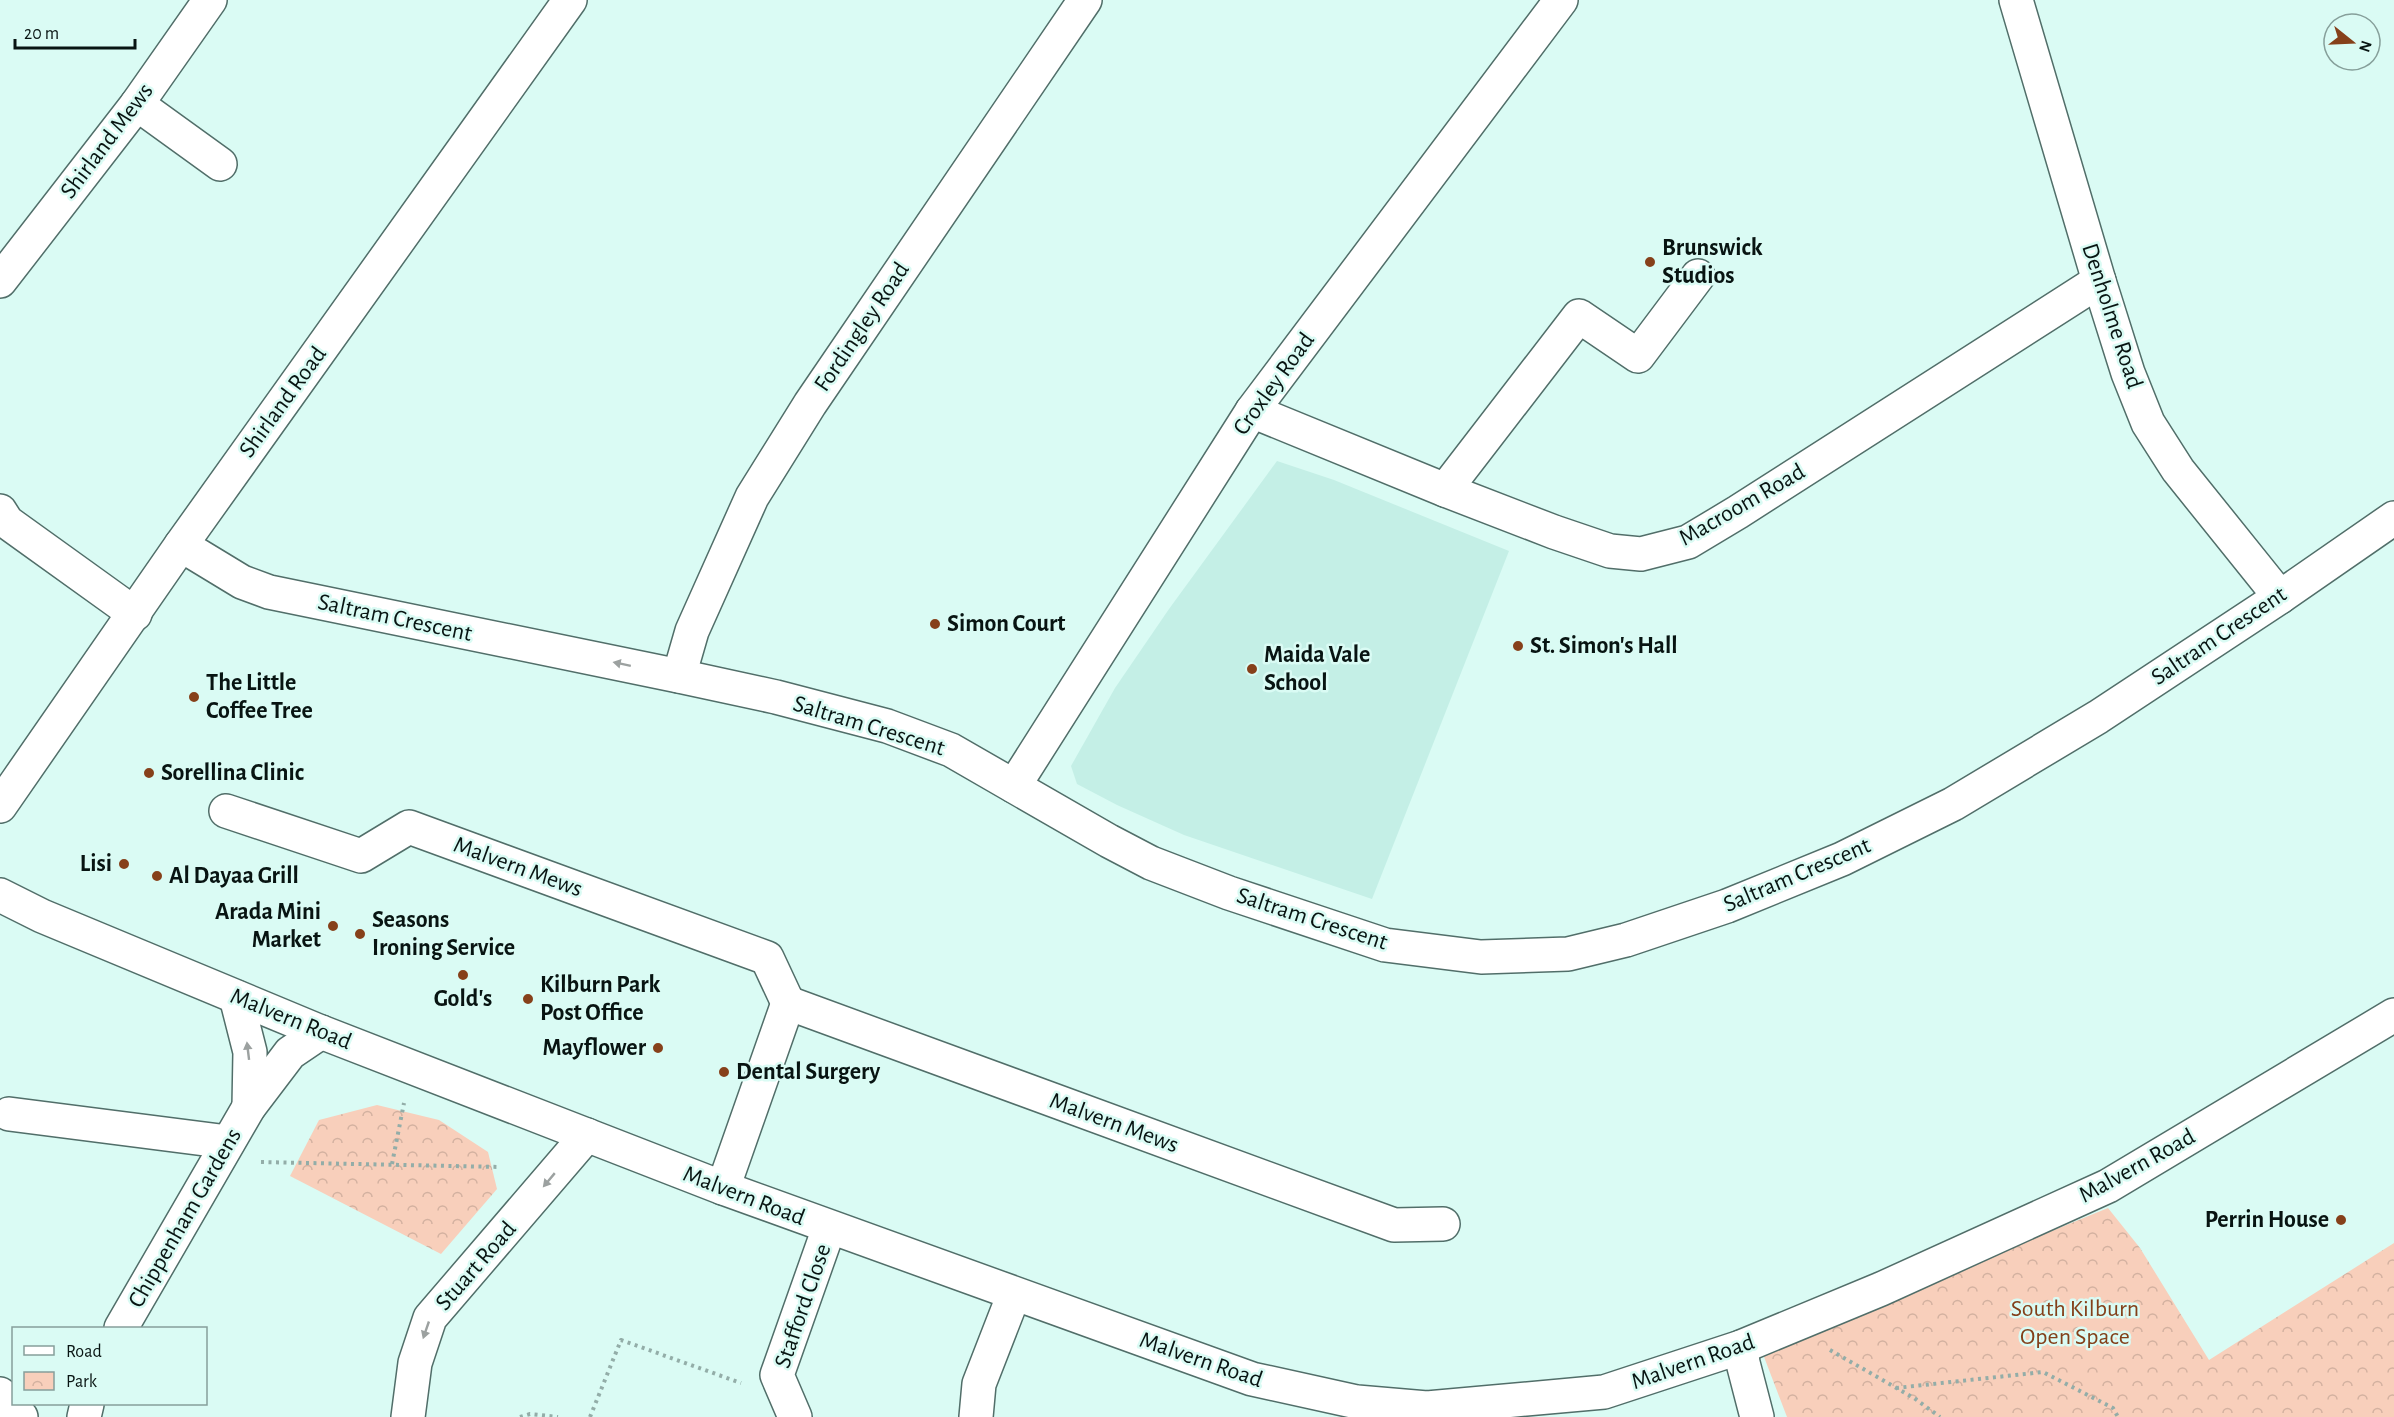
<svg xmlns="http://www.w3.org/2000/svg" width="2394" height="1417" viewBox="0 0 2394 1417" font-family="'Alegreya Sans',sans-serif">
<style>
.built{fill:#c4efe6}
.park{fill:url(#park-crowns)}
.lines{fill:none;stroke-linecap:round;stroke-linejoin:round}
.minor-casing{stroke:#516e69;stroke-width:36}
.major-casing{stroke:#516e69;stroke-width:36}
.path{stroke:#93ada8;stroke-width:4;stroke-dasharray:3 4.5;stroke-linecap:butt}
.minor{stroke:#fff;stroke-width:33}
.major{stroke:#fff;stroke-width:33}
.oneway{fill:#9ca1a0}
.poi-dot{fill:#86401a;stroke:#dafbf4;stroke-width:2}
.labels{text-anchor:middle;dominant-baseline:central;stroke-width:5;stroke-linejoin:round;paint-order:stroke}
.street-label{font-size:24px;fill:#081412;stroke:#dafbf4}
.poi-label{font-size:24px;font-weight:bold;fill:#081412;stroke:#dafbf4;text-anchor:start}
.park-label{font-size:24px;fill:#83401a;stroke:#dafbf4}
</style>
<defs>
<pattern id="park-crowns" width="20" height="18" patternUnits="userSpaceOnUse" patternTransform="scale(1.5)"><rect width="20" height="18" fill="#f8cfbb"/><path d="M2 6a3 3 0 1 1 6 0M12 15a3 3 0 1 1 6 0" fill="none" stroke="#d3b1a0"/></pattern>
</defs>
<rect width="100%" height="100%" fill="#dafbf4"/>
<polygon class="built" points="1277,461 1334,480 1509,551 1372,899 1184,835 1117,805 1077,784 1071,766 1115,688 1169,609"/>
<g class="park">
<polygon points="377,1105 439,1120 488,1152 497,1189 441,1254 290,1176 319,1120"/>
<polygon points="2108,1208 2140,1248 2209,1360 2394,1243 2394,1417 1787,1417 1761,1349"/>
</g>
<g class="lines">
<defs>
<g id="minor">
<polyline points="2016,0 2099,281 2128,373 2148,423 2178,470 2280,597"/>
<polyline points="137,104 220,164"/>
<polyline points="0,281 137,104 210,0"/>
<polyline points="1252,411 1445,490 1554,532 1610,551 1641,554 1688,542 1738,512 2099,281"/>
<polyline points="1445,490 1579,316 1638,356 1698,276"/>
<polyline points="0,511 7,522 135,614"/>
<polyline points="181,545 242,582 269,592 679,676 776,697 887,726 951,750 1109,841 1151,863 1229,893 1385,945 1481,957 1568,954 1626,940 1727,906 1842,859 1953,804 2098,717 2280,597 2394,518"/>
<polyline points="679,676 692,631 752,497 810,404 1085,0"/>
<polyline points="1014,786 1252,411 1561,0"/>
<polyline points="0,806 181,545 570,0"/>
<polyline points="226,811 361,856 409,827 767,958 788,1003"/>
<polyline points="0,895 42,916 321,1032 723,1188 1252,1379 1357,1402 1427,1408 1604,1392 1741,1347 1881,1289 2108,1186 2394,1015"/>
<polyline points="236,997 250,1052 249,1107"/>
<polyline points="9,1114 228,1142"/>
<polyline points="723,1188 788,1003 1394,1225 1443,1224"/>
<polyline points="121,1328 249,1107 290,1053 321,1032"/>
<polyline points="1741,1347 1743,1363 1757,1417"/>
<polyline points="84,1417 87,1404"/>
<polyline points="408,1417 415,1363 430,1318 587,1135"/>
<polyline points="795,1417 777,1375 829,1228"/>
<polyline points="976,1417 979,1384 1014,1294"/>
</g>
<polyline id="major" points="0,1394 21,1417"/>
</defs>
<use href="#minor" class="minor-casing"/>
<use href="#major" class="major-casing"/>
<g class="path">
<polyline points="261,1162 500,1167"/>
<polyline points="392,1164 404,1103"/>
<polyline points="1830,1350 1914,1398 1940,1417"/>
<polyline points="1896,1388 2043,1372 2113,1408 2118,1417"/>
<polyline points="520,1417 530,1414 558,1417"/>
<polyline points="590,1417 621,1340 741,1383"/>
</g>
<use href="#minor" class="minor"/>
<use href="#major" class="major"/>
</g>
<defs><path id="oneway-solid" d="M-6-.8H1V-3.2L6.5 0L1 3.2V.8H-6Z" transform="scale(1.5)"/></defs>
<g class="oneway">
<use href="#oneway-solid" transform="translate(622 664) rotate(-168)"/>
<use href="#oneway-solid" transform="translate(248 1051) rotate(-97)"/>
<use href="#oneway-solid" transform="translate(549 1180) rotate(130)"/>
<use href="#oneway-solid" transform="translate(426 1330) rotate(109)"/>
</g>
<g class="poi-dot">
<circle cx="1650" cy="262" r="6"/>
<circle cx="935" cy="624" r="6"/>
<circle cx="1518" cy="646" r="6"/>
<circle cx="1252" cy="669" r="6"/>
<circle cx="194" cy="697" r="6"/>
<circle cx="149" cy="773" r="6"/>
<circle cx="124" cy="864" r="6"/>
<circle cx="157" cy="876" r="6"/>
<circle cx="333" cy="926" r="6"/>
<circle cx="360" cy="934" r="6"/>
<circle cx="463" cy="975" r="6"/>
<circle cx="528" cy="999" r="6"/>
<circle cx="658" cy="1048" r="6"/>
<circle cx="724" cy="1072" r="6"/>
<circle cx="2341" cy="1220" r="6"/>
</g>
<g class="labels">
<g class="street-label">
<text transform="translate(107 141) rotate(-53)">Shirland Mews</text>
<text transform="translate(2112 316) rotate(72)">Denholme Road</text>
<text transform="translate(862 327) rotate(-56)">Fordingley Road</text>
<text transform="translate(1274 384) rotate(-54)">Croxley Road</text>
<text transform="translate(283 402) rotate(-54)">Shirland Road</text>
<text transform="translate(1742 505) rotate(-30)">Macroom Road</text>
<text transform="translate(395 618) rotate(12)">Saltram Crescent</text>
<text transform="translate(2219 636) rotate(-34)">Saltram Crescent</text>
<text transform="translate(869 726) rotate(17)">Saltram Crescent</text>
<text transform="translate(518 867) rotate(20)">Malvern Mews</text>
<text transform="translate(1797 875) rotate(-23)">Saltram Crescent</text>
<text transform="translate(1312 919) rotate(18)">Saltram Crescent</text>
<text transform="translate(291 1019) rotate(22)">Malvern Road</text>
<text transform="translate(1114 1123) rotate(20)">Malvern Mews</text>
<text transform="translate(2137 1166) rotate(-29)">Malvern Road</text>
<text transform="translate(744 1196) rotate(21)">Malvern Road</text>
<text transform="translate(185 1218) rotate(-60)">Chippenham Gardens</text>
<text transform="translate(476 1266) rotate(-49)">Stuart Road</text>
<text transform="translate(803 1306) rotate(-71)">Stafford Close</text>
<text transform="translate(1201 1360) rotate(19)">Malvern Road</text>
<text transform="translate(1693 1362) rotate(-19)">Malvern Road</text>
</g>
<g class="poi-label">
<text x="1662" y="248">Brunswick<tspan x="1662" dy="28">Studios</tspan></text>
<text x="947" y="624">Simon Court</text>
<text x="1530" y="646">St. Simon's Hall</text>
<text x="1264" y="655">Maida Vale<tspan x="1264" dy="28">School</tspan></text>
<text x="206" y="683">The Little<tspan x="206" dy="28">Coffee Tree</tspan></text>
<text x="161" y="773">Sorellina Clinic</text>
<text x="112" y="864" text-anchor="end">Lisi</text>
<text x="169" y="876">Al Dayaa Grill</text>
<text x="321" y="912" text-anchor="end">Arada Mini<tspan x="321" dy="28">Market</tspan></text>
<text x="372" y="920">Seasons<tspan x="372" dy="28">Ironing Service</tspan></text>
<text x="540" y="985">Kilburn Park<tspan x="540" dy="28">Post Office</tspan></text>
<text x="463" y="999" text-anchor="middle">Gold's</text>
<text x="646" y="1048" text-anchor="end">Mayflower</text>
<text x="736" y="1072">Dental Surgery</text>
<text x="2329" y="1220" text-anchor="end">Perrin House</text>
</g>
<g class="park-label">
<text x="2075" y="1309">South Kilburn<tspan x="2075" dy="28">Open Space</tspan></text>
</g>
</g>
<rect x="12" y="1327" width="195" height="78" fill="#dafbf4" stroke="#869f9a" stroke-width="1.5"/>
<rect x="24" y="1346" width="30" height="9" fill="#ffffff" stroke="#869f9a" stroke-width="1.5"/>
<text x="66" y="1357" font-size="18" fill="#081412">Road</text>
<rect x="24" y="1372" width="30" height="18" fill="url(#park-crowns)" stroke="#869f9a" stroke-width="1.5"/>
<text x="66" y="1387" font-size="18" fill="#081412">Park</text>
<g transform="translate(2352 42) rotate(108)"><circle r="28" fill="#dafbf4" stroke="#869f9a" stroke-width="1.5"/>
<path d="M0-4.5L10 22L0 15L-10 22Z" fill="#86401a"/>
<text y="-9" font-size="16" font-weight="bold" text-anchor="middle" fill="#081412">N</text>
</g>
<path d="M15 39v9h120v-9" fill="none" stroke="#081412" stroke-width="3"/>
<text x="24" y="39" font-size="18" fill="#081412" stroke="#dafbf4" stroke-width="4.5" paint-order="stroke">20 m</text>
</svg>
